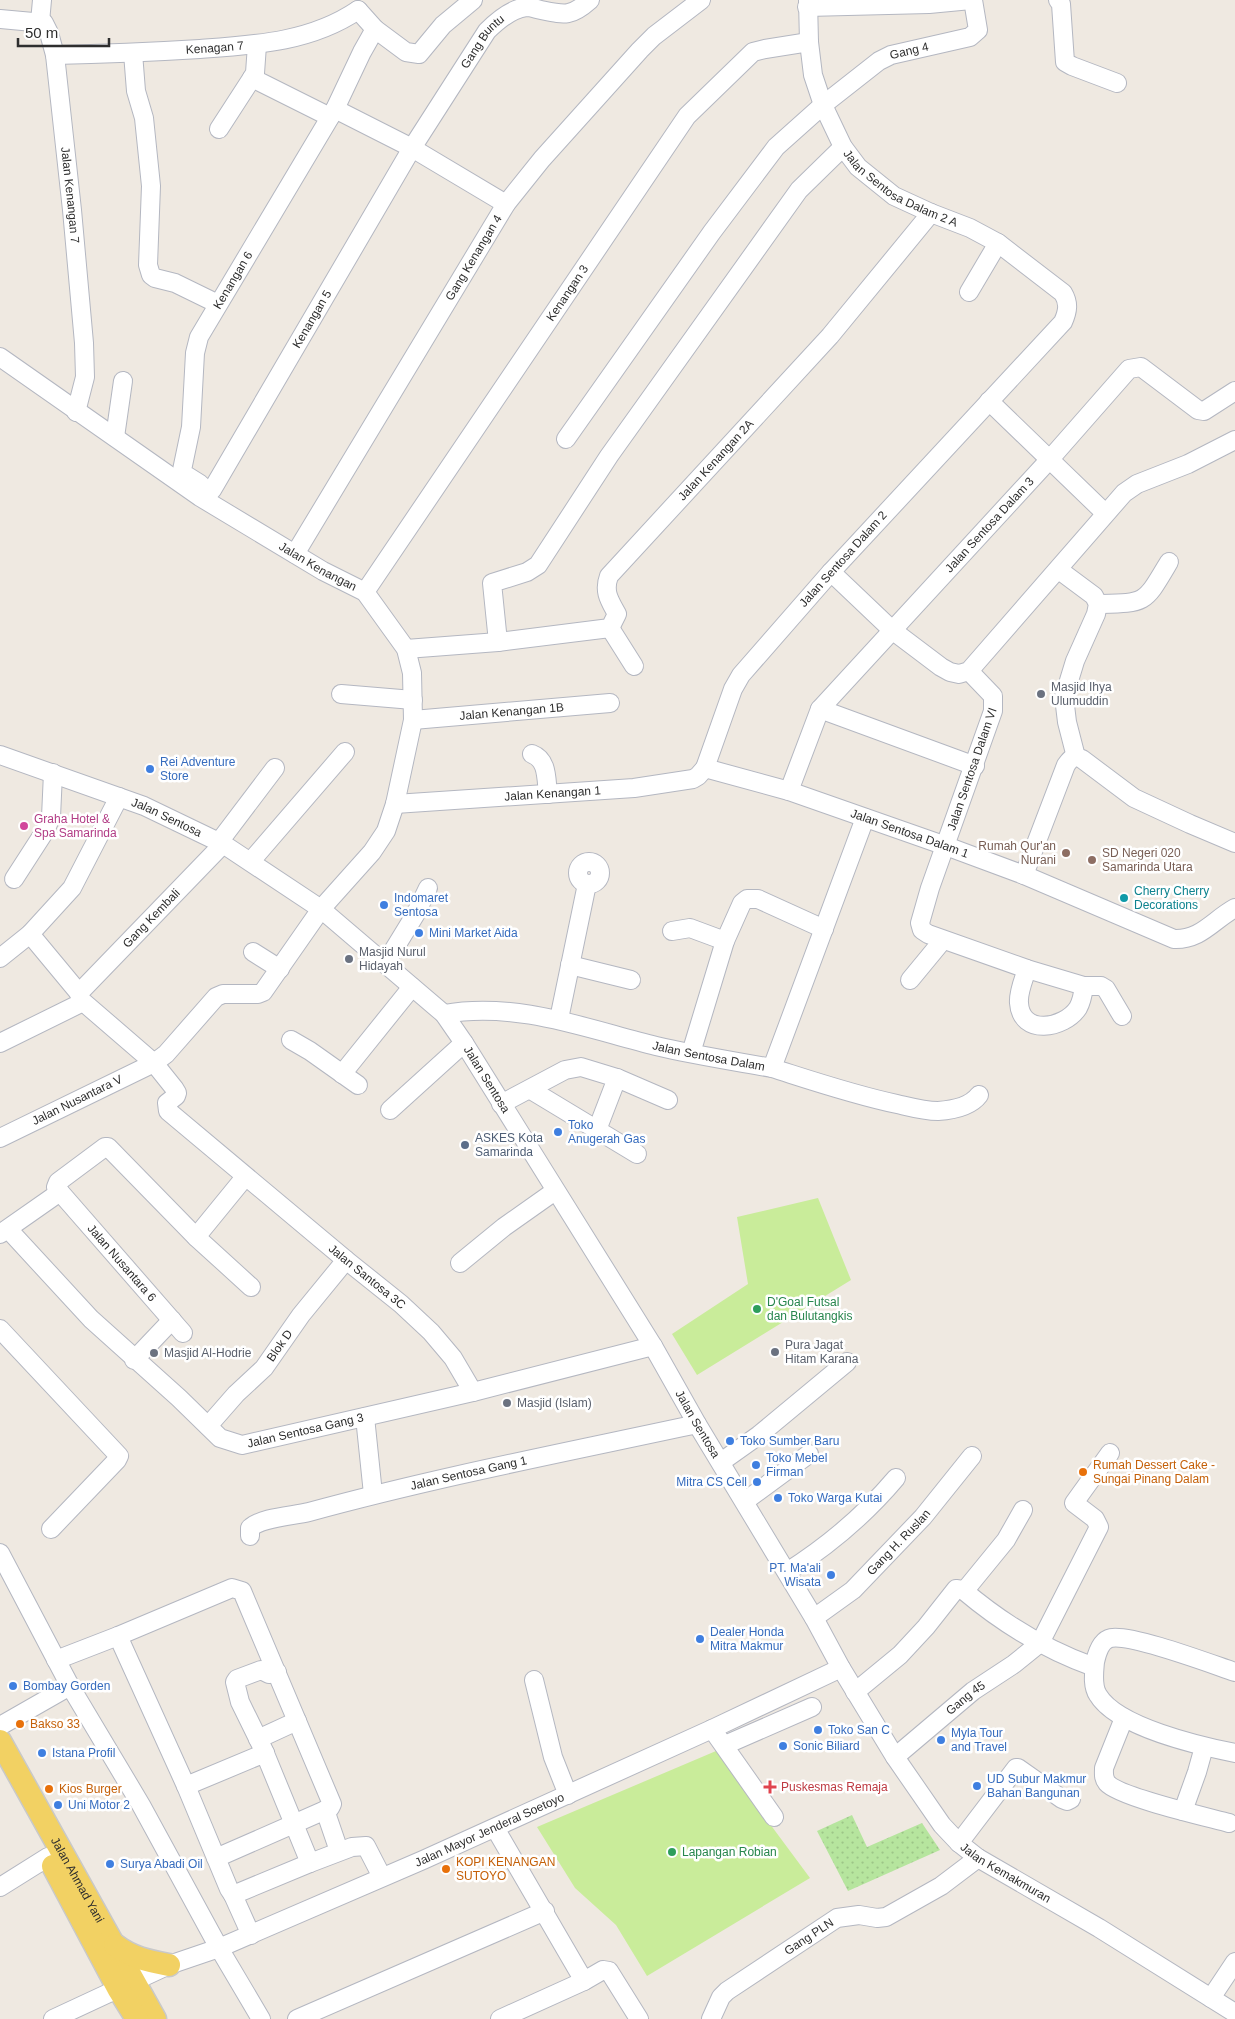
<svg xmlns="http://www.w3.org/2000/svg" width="1235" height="2019" viewBox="0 0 1235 2019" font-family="Helvetica,sans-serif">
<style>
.green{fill:url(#green-dots)}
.pitch{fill:#c9ec9a}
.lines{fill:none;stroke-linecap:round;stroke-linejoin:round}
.minor-casing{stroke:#b4b7c1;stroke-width:20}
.major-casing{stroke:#c9c9c9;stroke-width:25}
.minor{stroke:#fff;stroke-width:18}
.major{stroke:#f2d163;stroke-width:22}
.worship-dot{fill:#6b7280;stroke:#fff;stroke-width:2}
.shop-dot{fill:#3f7fe0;stroke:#fff;stroke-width:2}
.hotel-dot{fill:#d1479c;stroke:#fff;stroke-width:2}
.education-dot{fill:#8d6e63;stroke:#fff;stroke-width:2}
.culture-dot{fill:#0f9aa8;stroke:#fff;stroke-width:2}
.service-dot{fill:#5c6f8a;stroke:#fff;stroke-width:2}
.leisure-dot{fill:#2e9e5b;stroke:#fff;stroke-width:2}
.food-dot{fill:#e8710a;stroke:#fff;stroke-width:2}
.health-dot{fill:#e0444e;stroke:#fff;stroke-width:2}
.labels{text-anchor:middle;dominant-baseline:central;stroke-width:5;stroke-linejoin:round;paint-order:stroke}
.street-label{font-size:12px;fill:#2e2e2e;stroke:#fff}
.worship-label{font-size:12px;fill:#5b616d;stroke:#fff;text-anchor:start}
.shop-label{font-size:12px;fill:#366cbe;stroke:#fff;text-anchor:start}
.hotel-label{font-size:12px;fill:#b23c85;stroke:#fff;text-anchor:start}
.education-label{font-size:12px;fill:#785e54;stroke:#fff;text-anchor:end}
.culture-label{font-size:12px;fill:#0d838f;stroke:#fff;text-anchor:start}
.service-label{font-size:12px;fill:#4e5e75;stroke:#fff;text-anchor:start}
.leisure-label{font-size:12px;fill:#27864d;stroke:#fff;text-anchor:start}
.food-label{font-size:12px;fill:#c56008;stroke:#fff;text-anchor:start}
.health-label{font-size:12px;fill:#be3a42;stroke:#fff;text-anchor:start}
</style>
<defs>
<pattern id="green-dots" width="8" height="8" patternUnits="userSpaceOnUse" patternTransform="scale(1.25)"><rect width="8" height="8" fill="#b6e59e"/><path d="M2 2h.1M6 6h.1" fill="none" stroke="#9dc588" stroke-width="1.8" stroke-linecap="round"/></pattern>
</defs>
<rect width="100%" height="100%" fill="#efe9e1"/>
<polygon class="green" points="852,1815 867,1847 922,1823 940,1850 848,1891 817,1831"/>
<g class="pitch">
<polygon points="818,1198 851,1280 697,1375 672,1334 748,1284 737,1217"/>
<polygon points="716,1751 810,1878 647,1976 616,1925 575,1888 537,1827"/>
</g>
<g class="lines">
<defs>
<g id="minor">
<path id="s1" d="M808 0 809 42 813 75 823 105 843 147 858 167 894 196 931 213 970 228 998 243 1063 293C1069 303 1068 311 1063 322L831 572 741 675 733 689 705 768 789 791 946 846 1024 875 1174 939C1201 940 1213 920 1235 908"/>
<polyline points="1058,0 1061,4 1065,62 1072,66 1117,83"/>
<polyline points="807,7 929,4 971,0"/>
<path id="s2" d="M0 19 44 23 49 33 55 55 72 210 84 343 85 377 76 412"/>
<polyline points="40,22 42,0"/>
<polyline points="375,29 406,52 419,54 443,25 473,0"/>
<polyline points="257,45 255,73 252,78 330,117"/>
<polyline points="133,53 136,91 144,118 151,186 148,265 151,275 155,278 175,283 218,304"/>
<path id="s3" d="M55 55C103 54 151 52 200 49 255 45 311 42 358 10"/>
<polyline points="335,109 412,148 506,204"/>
<polyline points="219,129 252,78"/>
<polyline points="969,292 998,243"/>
<path id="s4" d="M0 357 200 497 323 571 365 592 406 649 412 673 413 720 395 804 386 831 372 852 321 909 263 992 258 994H223L216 997 166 1054 154 1063 0 1138"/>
<polyline points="989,401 1105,513"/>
<polyline points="115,437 123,381"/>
<path id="s5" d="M566 439 712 232 776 147 823 105 879 61 891 55 970 37 978 30 973 0"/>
<path id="s6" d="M200 484 184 474 182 470 191 427 195 353 199 337 335 109 362 52 375 29 358 10"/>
<path id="s7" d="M212 490 412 148 487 31C497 21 511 9 526 7 531 7 536 9 541 10 565 15 571 17 590 0"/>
<path id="s8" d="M295 554 506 204 542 159 640 50 654 36 701 0"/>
<polyline points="1059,570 1094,596 1098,604 1096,614 1075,661 1064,697 1067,722 1076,757"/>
<polyline points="831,572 892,630 941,667 950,672 959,674 969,671 1124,493 1137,484 1188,464 1235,440"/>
<path id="s9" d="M365 592 687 116 753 52 765 49 809 42"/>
<path d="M1098 604C1147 603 1144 604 1169 562"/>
<polyline points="610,628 634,666"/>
<polyline points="498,642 492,583 527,572 538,565 609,456 799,190 843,147"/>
<path id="s10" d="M406 649 498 642 610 628 617 614C610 601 603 592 609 576L830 336 931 213"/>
<polyline points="969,671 993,696 993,711 930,888 920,923 922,930 928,934 1027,969 1084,986 1101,986 1106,989 1122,1016"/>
<polyline points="341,694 413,700"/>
<polyline points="820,709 975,766"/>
<path id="s11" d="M413 720 610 703"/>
<path d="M532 754C548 760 546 779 548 794"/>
<path id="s12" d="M0 755 144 806 223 844 321 909 444 1014 464 1043 653 1346 697 1424 814 1618 841 1668 895 1757 942 1825 959 1843 978 1858 1099 1928 1235 2013"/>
<path id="s13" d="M789 791 820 709 1050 459 1129 369 1141 367 1198 410 1204 411 1235 391"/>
<path id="s14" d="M395 804 634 788 693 779 698 776 705 768"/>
<polyline points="219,842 275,768"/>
<polyline points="251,861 345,752"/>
<circle cx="589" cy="873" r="11"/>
<path d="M1024 875 1066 765C1071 758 1074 755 1082 759L1134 798 1190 824 1235 843"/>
<polyline points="14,879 45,831 51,817 53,773"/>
<polyline points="672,931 690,928 725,941"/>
<polyline points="253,952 280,969"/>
<polyline points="0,958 30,934 72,888 119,797"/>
<polyline points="385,964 415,915 428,888"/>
<polyline points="570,965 631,980"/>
<path d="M1027 969C1024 979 1018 992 1019 1003 1021 1036 1064 1029 1078 1008 1082 1001 1083 994 1084 986"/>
<polyline points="910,980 943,940"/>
<path id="s15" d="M79 993 223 844"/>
<path id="s16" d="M81 1000 154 1063 174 1088 177 1093 176 1096 167 1103 168 1111 346 1260 401 1304 431 1332 453 1358 473 1392"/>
<path id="s17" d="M444 1014C517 1001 587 1029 656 1046 694 1055 733 1061 772 1068L865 818"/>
<polyline points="559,1019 587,884"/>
<polyline points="291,1040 310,1051 358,1085"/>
<polyline points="0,1043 81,1003 79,993 30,934"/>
<polyline points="691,1053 725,941 742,903 747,899 758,899 824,929"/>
<path d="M772 1068C813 1081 854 1095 897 1104 910 1107 924 1111 938 1111 953 1110 970 1107 979 1095"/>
<polyline points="342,1074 412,987"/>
<polyline points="531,1090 637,1154"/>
<polyline points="501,1104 565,1070 581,1067 617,1078 668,1100"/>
<polyline points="390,1110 464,1043"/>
<polyline points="597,1130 617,1078"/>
<path id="s18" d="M60 1192 183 1333"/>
<path id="s19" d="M8 1229 91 1319 179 1398 220 1438 242 1445 473 1392 653 1346"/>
<polyline points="0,1234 60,1192 56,1187 58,1182 105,1147 108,1147 196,1237 251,1287"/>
<polyline points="196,1237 245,1177"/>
<polyline points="460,1263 504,1227 555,1191"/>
<polyline points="0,1329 119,1456 117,1460 51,1529"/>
<polyline points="134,1360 172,1320"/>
<polyline points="365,1417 373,1494"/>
<path id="s20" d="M208 1426 236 1394 264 1368 301 1315 346 1260"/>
<polyline points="721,1462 759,1435 847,1362"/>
<polyline points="745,1501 809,1454"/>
<path id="s21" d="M250 1536V1528C262 1517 293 1516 309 1512 437 1477 567 1452 697 1424"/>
<polyline points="0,1553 70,1686 141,1805 219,1948 261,2019"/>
<path d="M787 1572C828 1546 864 1516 896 1478"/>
<path d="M963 1590C1002 1623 1046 1650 1094 1667"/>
<path id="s22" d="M814 1618 853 1590 923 1517 972 1456"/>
<polyline points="118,1636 186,1786 265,1753 266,1756 310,1863 233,1895 251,1935"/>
<polyline points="56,1660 118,1636 232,1588 242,1591 332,1804 330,1808 216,1858"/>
<path d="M1235 1672C1211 1664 1132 1634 1111 1638 1101 1640 1097 1653 1095 1662 1094 1673 1092 1686 1098 1695 1117 1727 1200 1746 1235 1753"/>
<polyline points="534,1680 553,1757 568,1795"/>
<polyline points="855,1692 900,1655 926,1627 956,1589 963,1590 966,1589 1006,1540 1023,1510"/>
<path d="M1124 1718 1104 1768C1104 1774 1103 1778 1107 1783 1119 1797 1207 1817 1229 1823"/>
<polyline points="0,1726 70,1686"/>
<polyline points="712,1729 774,1817"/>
<polyline points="258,1739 297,1721"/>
<polyline points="725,1745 812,1707"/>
<polyline points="265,1753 240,1702 235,1682 237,1679 261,1670 269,1674 277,1672"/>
<path id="s23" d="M895 1757 973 1691 1014 1664 1040 1643 1099 1527 1095 1519 1074 1503 1110 1453"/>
<polyline points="186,1786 229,1889 233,1895"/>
<polyline points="325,1810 339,1851"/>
<polyline points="1183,1811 1197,1772 1204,1747"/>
<polyline points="495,1828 584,1981 603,1970 609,1971 639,2019"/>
<polyline points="959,1843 1016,1768 1018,1768 1062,1799 1067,1801 1071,1799"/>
<polyline points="310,1863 352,1847 366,1846 382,1877"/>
<polyline points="0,1887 48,1857"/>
<polyline points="1211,1998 1235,1962"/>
<path id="s24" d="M53 2019 169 1965 219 1948 423 1860 712 1729 841 1668"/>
<polyline points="297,2019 545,1911"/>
<polyline points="500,2019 584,1981"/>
<path id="s25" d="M711 2019 721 1997 727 1991 837 1918 859 1915 877 1918 886 1917 941 1886 978 1858"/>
</g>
<g id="major">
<path id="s26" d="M0 1741 155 2019"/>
<polyline points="53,1866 119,1990 137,2019"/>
<path d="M115 1945C132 1958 148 1961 169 1965"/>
</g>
</defs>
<use href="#minor" class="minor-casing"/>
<use href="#major" class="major-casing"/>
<use href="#minor" class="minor"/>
<use href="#major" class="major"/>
</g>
<g class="worship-dot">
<circle cx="1041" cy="694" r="5"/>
<circle cx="349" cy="959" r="5"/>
<circle cx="775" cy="1352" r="5"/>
<circle cx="154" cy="1353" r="5"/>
<circle cx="507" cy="1403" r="5"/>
</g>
<g class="shop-dot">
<circle cx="150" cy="769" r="5"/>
<circle cx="384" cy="905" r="5"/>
<circle cx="419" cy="933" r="5"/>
<circle cx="558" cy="1132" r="5"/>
<circle cx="730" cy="1441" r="5"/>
<circle cx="756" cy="1465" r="5"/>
<circle cx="757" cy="1482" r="5"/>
<circle cx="778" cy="1498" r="5"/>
<circle cx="831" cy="1575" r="5"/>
<circle cx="700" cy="1639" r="5"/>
<circle cx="13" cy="1686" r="5"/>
<circle cx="818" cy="1730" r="5"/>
<circle cx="941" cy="1740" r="5"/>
<circle cx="783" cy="1746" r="5"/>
<circle cx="42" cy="1753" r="5"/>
<circle cx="977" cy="1786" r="5"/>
<circle cx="58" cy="1805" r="5"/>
<circle cx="110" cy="1864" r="5"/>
</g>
<circle class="hotel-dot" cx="24" cy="826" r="5"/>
<g class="education-dot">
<circle cx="1066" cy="853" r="5"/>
<circle cx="1092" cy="860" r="5"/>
</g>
<circle class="culture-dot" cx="1124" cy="898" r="5"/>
<circle class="service-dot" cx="465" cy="1145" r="5"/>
<g class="leisure-dot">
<circle cx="757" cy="1309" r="5"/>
<circle cx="672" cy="1852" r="5"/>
</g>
<g class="food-dot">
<circle cx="1083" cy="1472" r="5"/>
<circle cx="20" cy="1724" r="5"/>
<circle cx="49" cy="1789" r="5"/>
<circle cx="446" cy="1869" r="5"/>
</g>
<path class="health-dot" d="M767.5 1779.5h5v5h5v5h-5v5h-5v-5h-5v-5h5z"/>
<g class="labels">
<g class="street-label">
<text stroke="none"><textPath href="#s7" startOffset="524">Gang Buntu</textPath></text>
<text stroke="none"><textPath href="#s3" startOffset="160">Kenagan 7</textPath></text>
<text stroke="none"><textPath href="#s5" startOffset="526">Gang 4</textPath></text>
<text stroke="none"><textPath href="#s1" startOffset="226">Jalan Sentosa Dalam 2 A</textPath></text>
<text stroke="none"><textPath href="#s2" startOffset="219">Jalan Kenangan 7</textPath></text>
<text stroke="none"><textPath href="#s8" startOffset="346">Gang Kenangan 4</textPath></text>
<text stroke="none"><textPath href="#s6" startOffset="224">Kenangan 6</textPath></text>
<text stroke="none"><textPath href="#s9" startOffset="361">Kenangan 3</textPath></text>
<text stroke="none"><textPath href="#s7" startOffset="198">Kenangan 5</textPath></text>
<text stroke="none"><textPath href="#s10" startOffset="419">Jalan Kenangan 2A</textPath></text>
<text stroke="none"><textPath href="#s13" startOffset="338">Jalan Sentosa Dalam 3</textPath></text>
<text transform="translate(843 559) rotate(-48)">Jalan Sentosa Dalam 2</text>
<text stroke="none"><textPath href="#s4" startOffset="381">Jalan Kenangan</textPath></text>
<text stroke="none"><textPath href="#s11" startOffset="99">Jalan Kenangan 1B</textPath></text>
<text transform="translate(972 769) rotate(-71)">Jalan Sentosa Dalam VI</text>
<text stroke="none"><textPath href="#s14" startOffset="158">Jalan Kenangan 1</textPath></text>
<text stroke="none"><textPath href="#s12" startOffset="178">Jalan Sentosa</textPath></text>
<text stroke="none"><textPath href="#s1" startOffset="1244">Jalan Sentosa Dalam 1</textPath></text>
<text stroke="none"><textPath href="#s15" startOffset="104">Gang Kembali</textPath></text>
<text stroke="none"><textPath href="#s17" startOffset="270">Jalan Sentosa Dalam</textPath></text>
<text stroke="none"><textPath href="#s12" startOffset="598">Jalan Sentosa</textPath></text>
<text transform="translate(77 1100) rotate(-26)">Jalan Nusantara V</text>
<text stroke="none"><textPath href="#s18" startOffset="94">Jalan Nusantara 6</textPath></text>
<text stroke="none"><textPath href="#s16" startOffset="416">Jalan Santosa 3C</textPath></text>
<text stroke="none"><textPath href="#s20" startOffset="108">Blok D</textPath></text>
<text stroke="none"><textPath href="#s12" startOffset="1002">Jalan Sentosa</textPath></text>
<text stroke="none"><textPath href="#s19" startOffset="386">Jalan Sentosa Gang 3</textPath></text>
<text stroke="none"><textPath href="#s21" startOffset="234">Jalan Sentosa Gang 1</textPath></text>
<text stroke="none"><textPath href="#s22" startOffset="114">Gang H. Ruslan</textPath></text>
<text stroke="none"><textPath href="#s23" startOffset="92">Gang 45</textPath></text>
<text stroke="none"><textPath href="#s24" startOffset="476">Jalan Mayor Jenderal Soetoyo</textPath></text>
<text stroke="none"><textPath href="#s12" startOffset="1552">Jalan Kemakmuran</textPath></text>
<text stroke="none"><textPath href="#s26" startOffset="159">Jalan Ahmad Yani</textPath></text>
<text stroke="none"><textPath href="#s25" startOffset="131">Gang PLN</textPath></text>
</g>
<g class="worship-label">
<text x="1051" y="687">Masjid Ihya<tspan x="1051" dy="14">Ulumuddin</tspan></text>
<text x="359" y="952">Masjid Nurul<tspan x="359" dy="14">Hidayah</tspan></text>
<text x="785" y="1345">Pura Jagat<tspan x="785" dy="14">Hitam Karana</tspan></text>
<text x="164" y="1353">Masjid Al-Hodrie</text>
<text x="517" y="1403">Masjid (Islam)</text>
</g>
<g class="shop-label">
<text x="160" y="762">Rei Adventure<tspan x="160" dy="14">Store</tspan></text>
<text x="394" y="898">Indomaret<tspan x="394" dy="14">Sentosa</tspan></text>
<text x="429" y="933">Mini Market Aida</text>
<text x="568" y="1125">Toko<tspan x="568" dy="14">Anugerah Gas</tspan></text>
<text x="740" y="1441">Toko Sumber Baru</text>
<text x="766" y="1458">Toko Mebel<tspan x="766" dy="14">Firman</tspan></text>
<text x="747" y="1482" text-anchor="end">Mitra CS Cell</text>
<text x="788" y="1498">Toko Warga Kutai</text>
<text x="821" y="1568" text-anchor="end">PT. Ma'ali<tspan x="821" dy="14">Wisata</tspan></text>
<text x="710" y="1632">Dealer Honda<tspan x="710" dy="14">Mitra Makmur</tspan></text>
<text x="23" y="1686">Bombay Gorden</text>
<text x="828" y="1730">Toko San C</text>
<text x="951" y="1733">Myla Tour<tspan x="951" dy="14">and Travel</tspan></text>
<text x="793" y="1746">Sonic Biliard</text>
<text x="52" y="1753">Istana Profil</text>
<text x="987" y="1779">UD Subur Makmur<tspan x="987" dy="14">Bahan Bangunan</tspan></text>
<text x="68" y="1805">Uni Motor 2</text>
<text x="120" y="1864">Surya Abadi Oil</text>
</g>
<g class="hotel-label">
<text x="34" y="819">Graha Hotel &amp;<tspan x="34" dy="14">Spa Samarinda</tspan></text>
</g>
<g class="education-label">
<text x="1056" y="846">Rumah Qur'an<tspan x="1056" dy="14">Nurani</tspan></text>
<text x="1102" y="853" text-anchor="start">SD Negeri 020<tspan x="1102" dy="14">Samarinda Utara</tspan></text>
</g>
<g class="culture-label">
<text x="1134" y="891">Cherry Cherry<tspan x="1134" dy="14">Decorations</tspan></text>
</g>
<g class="service-label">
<text x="475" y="1138">ASKES Kota<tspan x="475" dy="14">Samarinda</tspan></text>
</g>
<g class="leisure-label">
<text x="767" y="1302">D'Goal Futsal<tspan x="767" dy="14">dan Bulutangkis</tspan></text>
<text x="682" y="1852">Lapangan Robian</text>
</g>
<g class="food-label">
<text x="1093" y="1465">Rumah Dessert Cake -<tspan x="1093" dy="14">Sungai Pinang Dalam</tspan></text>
<text x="30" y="1724">Bakso 33</text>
<text x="59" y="1789">Kios Burger</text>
<text x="456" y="1862">KOPI KENANGAN<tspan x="456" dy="14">SUTOYO</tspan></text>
</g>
<g class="health-label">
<text x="781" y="1787">Puskesmas Remaja</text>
</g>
</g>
<path d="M18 38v8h91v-8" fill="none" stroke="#2e2e2e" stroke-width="2.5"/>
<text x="25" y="38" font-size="15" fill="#2e2e2e" stroke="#ffffff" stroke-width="4" paint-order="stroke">50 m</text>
</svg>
